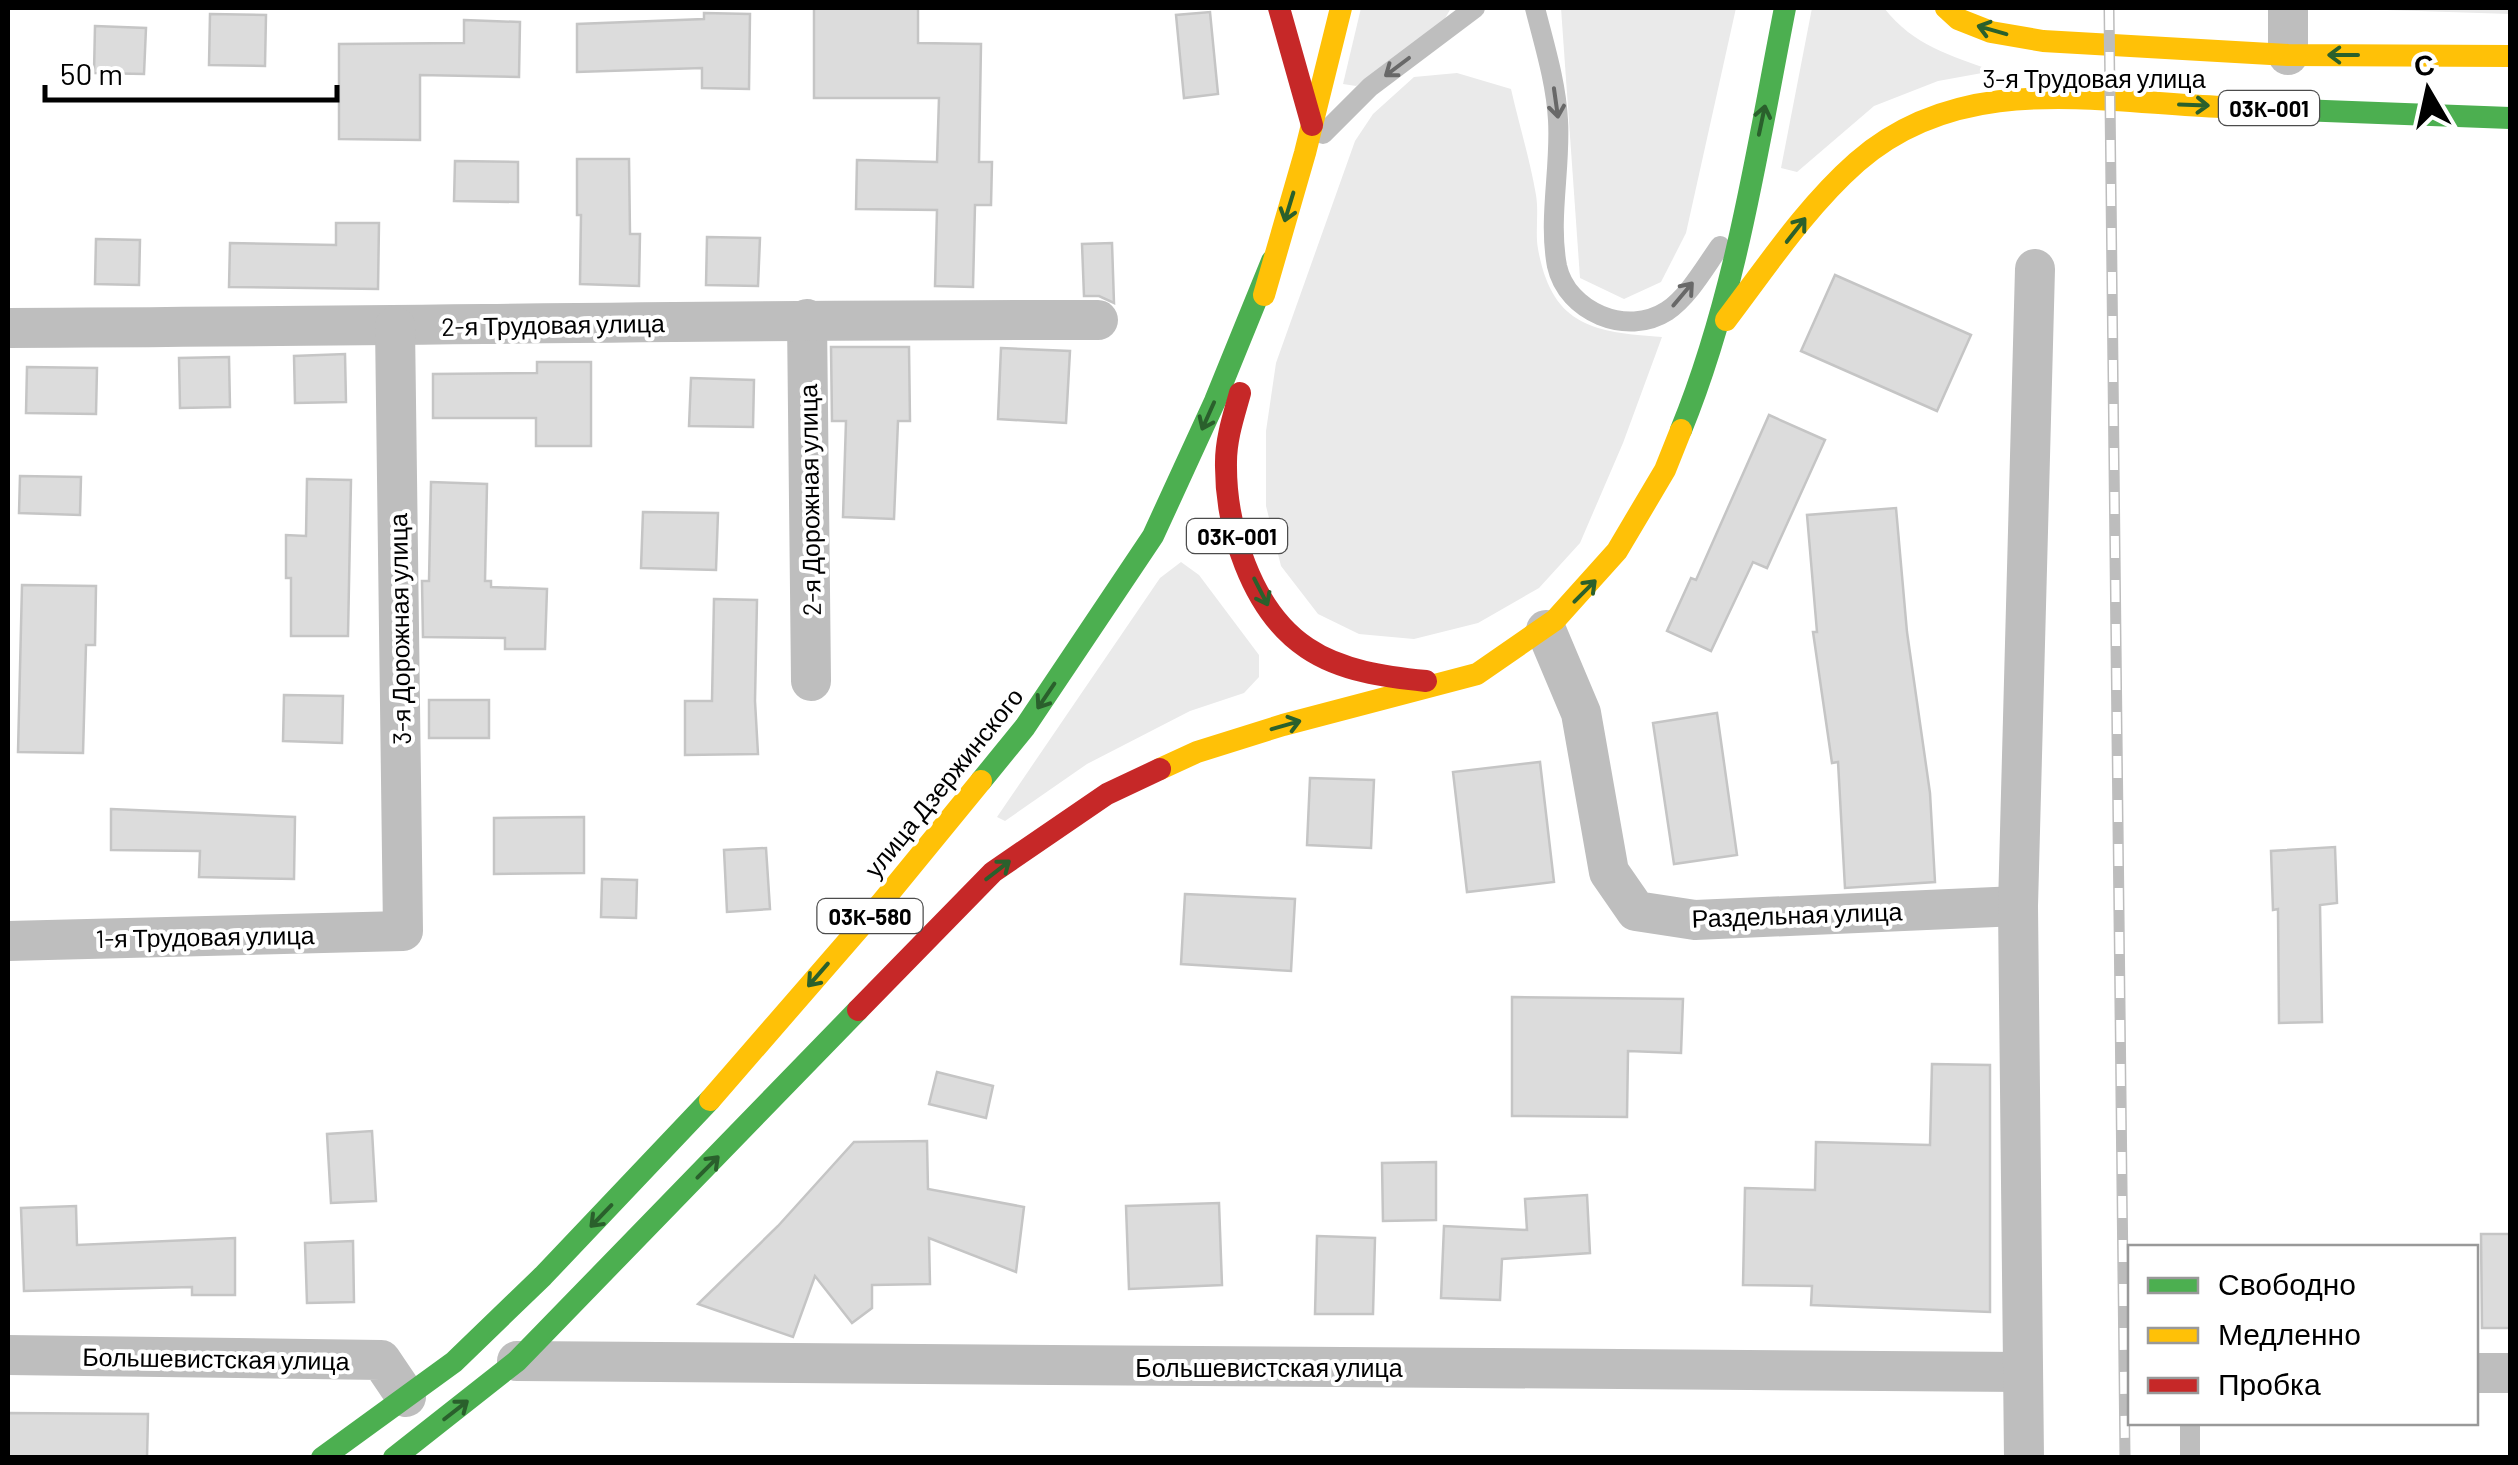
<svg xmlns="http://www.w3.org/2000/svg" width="2518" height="1465" viewBox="0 0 2518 1465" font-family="Barlow,sans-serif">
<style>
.green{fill:#eaeaea}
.building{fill:#dcdcdc;stroke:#c5c5c5;stroke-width:2.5}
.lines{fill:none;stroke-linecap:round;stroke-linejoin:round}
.lane{stroke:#bebebe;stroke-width:20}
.street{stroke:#bebebe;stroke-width:40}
.fast{stroke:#4caf50;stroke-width:22}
.slow{stroke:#ffc107;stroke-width:22}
.jam{stroke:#c62828;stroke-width:22}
.rail-casing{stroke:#bdbdbd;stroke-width:11}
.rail{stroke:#fff;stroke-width:8;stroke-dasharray:22;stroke-linecap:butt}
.oneway{stroke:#2a602c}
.oneway2{stroke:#686868}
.labels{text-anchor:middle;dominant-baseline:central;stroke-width:8;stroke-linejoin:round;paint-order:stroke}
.shield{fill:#fff;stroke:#4c4c4c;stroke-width:2.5}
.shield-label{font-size:22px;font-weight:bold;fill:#000}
.street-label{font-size:25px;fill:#000;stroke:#fff}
</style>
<rect width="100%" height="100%" fill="#fff"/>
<g class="green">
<polygon points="1361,8 1451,8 1444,20 1356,86 1343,84"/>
<polygon points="1561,8 1736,8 1686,233 1661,282 1624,299 1580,278"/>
<path d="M1812 8H1884C1914 46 1950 55 1993 71L1938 81 1874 106 1797 172 1781 168Z"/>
<polygon points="2325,8 2510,8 2510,14"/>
<path d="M1457 73 1511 89C1519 124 1530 160 1536 195 1539 213 1535 232 1538 249 1552 326 1593 332 1662 337L1623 443 1580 543 1539 588 1478 623 1414 639 1359 634 1318 614 1281 566 1266 506V431L1276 363 1355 141 1373 114 1414 77Z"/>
<polygon points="1181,562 1199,575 1259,655 1259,677 1244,693 1190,711 1087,764 1005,821 997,817 1160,578"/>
</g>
<g class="building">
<polygon points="814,8 918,8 918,43 981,44 979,162 992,162 991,205 975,205 973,287 935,286 937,210 856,209 857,160 937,162 939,98 814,98"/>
<polygon points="1210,12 1218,94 1184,98 1176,15"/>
<polygon points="704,13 750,14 749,89 702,88 702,68 577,72 577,24 704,19"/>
<polygon points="210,14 266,15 265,66 209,65"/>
<polygon points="464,20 520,22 519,77 420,75 420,140 339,139 339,44 464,43"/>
<polygon points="95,26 146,28 144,74 94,73"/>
<polygon points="577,159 629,159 630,234 640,234 639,286 580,284 581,215 577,215"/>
<polygon points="455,161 518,162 518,202 454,201"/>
<polygon points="336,223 379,223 378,289 229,287 230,243 336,245"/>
<polygon points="707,237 760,238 758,286 706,285"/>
<polygon points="96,239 140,240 139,285 95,284"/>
<polygon points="1112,243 1114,303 1099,296 1084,296 1082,244"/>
<polygon points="1835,275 1971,335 1937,411 1801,351"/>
<polygon points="831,347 909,347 910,421 898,421 894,519 843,517 846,421 832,421"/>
<polygon points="1001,348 1070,351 1066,423 998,419"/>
<polygon points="345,354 346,402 295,403 294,356"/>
<polygon points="229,357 230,407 180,408 179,358"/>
<polygon points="537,362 591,362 591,446 536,446 536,418 433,418 433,374 537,373"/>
<polygon points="27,367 97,368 96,414 26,413"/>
<polygon points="691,378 754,380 753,427 689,426"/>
<polygon points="1769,415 1825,440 1767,568 1753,562 1711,651 1667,631 1691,578 1696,580"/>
<polygon points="20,476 81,477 80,515 19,513"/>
<polygon points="307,479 351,480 348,636 291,636 291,578 286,578 286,535 306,536"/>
<polygon points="431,482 487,484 485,581 491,581 491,587 547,589 545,649 505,649 505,638 423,637 422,581 429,581"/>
<polygon points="1896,508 1907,632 1930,793 1935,882 1845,888 1838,762 1832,763 1813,632 1817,632 1807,515"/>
<polygon points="643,512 718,513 716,570 641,568"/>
<polygon points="22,585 96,586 95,645 86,645 83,753 18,752"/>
<polygon points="714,599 757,600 755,701 758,754 685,755 685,701 712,701"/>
<polygon points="284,695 343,696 342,743 283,741"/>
<rect x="429" y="700" width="60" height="38"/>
<polygon points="1717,713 1737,855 1674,864 1653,723"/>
<polygon points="1540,762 1554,882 1467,892 1453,772"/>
<polygon points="1310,778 1374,780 1371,848 1307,845"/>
<polygon points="111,809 295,817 294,879 199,877 200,851 111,850"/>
<polygon points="584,817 584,873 494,874 494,818"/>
<polygon points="2335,847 2337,903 2320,905 2322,1022 2279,1023 2278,909 2273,910 2271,851"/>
<polygon points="766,848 770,909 727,912 724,850"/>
<polygon points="602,879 637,880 636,918 601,917"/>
<polygon points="1185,894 1295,899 1291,971 1181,964"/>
<polygon points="1512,997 1683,999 1681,1053 1628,1051 1627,1117 1512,1116"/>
<polygon points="1932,1064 1990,1065 1990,1312 1811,1305 1812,1286 1743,1285 1745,1188 1815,1190 1816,1142 1930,1145"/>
<polygon points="937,1072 993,1086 986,1118 929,1104"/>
<polygon points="372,1131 376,1201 331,1203 327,1134"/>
<polygon points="927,1141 928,1189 1024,1207 1016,1272 929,1238 930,1284 872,1285 872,1308 852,1323 815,1276 793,1337 698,1304 778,1226 854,1142"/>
<polygon points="1436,1162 1436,1220 1383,1221 1382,1163"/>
<polygon points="1587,1195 1590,1253 1502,1259 1500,1300 1441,1298 1444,1226 1527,1230 1525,1199"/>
<polygon points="1219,1203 1222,1285 1129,1289 1126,1206"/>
<polygon points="76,1206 77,1245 235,1238 235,1295 192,1295 192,1287 24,1291 21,1208"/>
<polygon points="2481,1234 2510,1234 2510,1328 2482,1328"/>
<polygon points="1317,1236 1375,1238 1373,1314 1315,1314"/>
<polygon points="353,1241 354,1302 307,1303 305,1243"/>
<polygon points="8,1413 148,1414 147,1458 8,1458"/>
</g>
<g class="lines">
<g class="lane">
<path d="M1535 8C1544 44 1556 82 1558 120 1561 167 1548 219 1557 266 1567 312 1627 337 1667 311 1689 296 1705 267 1720 246"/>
<polyline points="1323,134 1370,87 1475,8"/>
<polyline points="2190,1458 2190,1422"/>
</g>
<g class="street">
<polyline points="2288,8 2288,55"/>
<polyline points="807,319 811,681"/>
<path d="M8 328C371 327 734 319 1098 320"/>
<polyline points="1546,630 1581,713 1609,872 1636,911 1695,920 2018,906"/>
<polyline points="8,941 403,931 395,326"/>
<polyline points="8,1355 381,1360 406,1397"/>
<polyline points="517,1361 2022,1372"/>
<polyline points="2476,1373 2510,1373"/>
<polyline points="2024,1458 2018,906 2035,269"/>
</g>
<g class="fast">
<polyline points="2222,107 2510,118"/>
<path d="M1681 430C1736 295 1757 150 1785 8"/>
<polyline points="981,781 1025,727 1153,536 1215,401 1272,261"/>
<polyline points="322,1458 454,1362 543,1276 710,1100"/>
<polyline points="394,1458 517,1361 858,1010"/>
</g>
<g class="slow">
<polyline points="1946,8 1958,19 1991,32 2043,41 2288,55 2510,56"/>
<polyline points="1264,295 1305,153 1341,8"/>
<path d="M1726 320C1767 266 1806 207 1857 162 1961 71 2096 102 2222 107"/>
<polyline points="1160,769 1197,752 1283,725 1477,674 1555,620 1617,551 1665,470 1681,430"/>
<polyline points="710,1100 882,902 981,781"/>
</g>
<g class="jam">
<polyline points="1279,8 1312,125"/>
<path d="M1240 393C1234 415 1226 438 1226 462 1225 525 1251 611 1307 648 1341 671 1386 677 1426 681"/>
<polyline points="858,1010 993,872 1107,794 1160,769"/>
</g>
<defs>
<polyline id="rail" points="2109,8 2125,1458"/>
</defs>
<use href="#rail" class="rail-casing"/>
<use href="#rail" class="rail"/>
</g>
<defs><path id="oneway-shaft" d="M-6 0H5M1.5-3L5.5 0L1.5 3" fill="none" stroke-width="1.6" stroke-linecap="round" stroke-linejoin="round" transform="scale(2.5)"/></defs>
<g class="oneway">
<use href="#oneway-shaft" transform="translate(1992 30) rotate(-164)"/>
<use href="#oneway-shaft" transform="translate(2343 55) rotate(-180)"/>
<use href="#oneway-shaft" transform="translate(2194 105) rotate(2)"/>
<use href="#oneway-shaft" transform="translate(1762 120) rotate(-78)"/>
<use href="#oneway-shaft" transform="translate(1289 207) rotate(107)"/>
<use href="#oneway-shaft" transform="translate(1796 230) rotate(-52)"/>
<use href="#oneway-shaft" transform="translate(1208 416) rotate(114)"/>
<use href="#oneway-shaft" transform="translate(1585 591) rotate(-45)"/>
<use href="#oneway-shaft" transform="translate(1261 592) rotate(63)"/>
<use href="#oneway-shaft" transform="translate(1046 696) rotate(124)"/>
<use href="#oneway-shaft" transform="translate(1286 725) rotate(-16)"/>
<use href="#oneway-shaft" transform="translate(998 870) rotate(-38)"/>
<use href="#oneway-shaft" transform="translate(818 975) rotate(131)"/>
<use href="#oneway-shaft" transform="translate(708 1167) rotate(-45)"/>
<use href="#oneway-shaft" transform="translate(601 1216) rotate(134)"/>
<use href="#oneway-shaft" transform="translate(456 1410) rotate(-38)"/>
</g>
<g class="oneway2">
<use href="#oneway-shaft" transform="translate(1397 67) rotate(143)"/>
<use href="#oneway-shaft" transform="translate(1556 103) rotate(82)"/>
<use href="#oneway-shaft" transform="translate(1683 294) rotate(-50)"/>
</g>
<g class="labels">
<g class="shield">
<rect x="2219" y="91" width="100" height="34" rx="8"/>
<rect x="1187" y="519" width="100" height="34" rx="8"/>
<rect x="817.5" y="899" width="105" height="34" rx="8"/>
</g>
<g class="shield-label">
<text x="2269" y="108">03К-001</text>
<text x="1237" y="536">03К-001</text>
<text x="870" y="916">03К-580</text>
</g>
<g class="street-label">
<text x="2094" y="78">3-я Трудовая улица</text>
<text transform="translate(553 324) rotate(-1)">2-я Трудовая улица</text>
<text transform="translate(809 500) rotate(-91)">2-я Дорожная улица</text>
<text transform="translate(399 629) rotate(-91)">3-я Дорожная улица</text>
<text transform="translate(943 782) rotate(-51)">улица Дзержинского</text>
<text transform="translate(1797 914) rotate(-2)">Раздельная улица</text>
<text transform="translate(205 936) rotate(-1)">1-я Трудовая улица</text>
<text transform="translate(216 1358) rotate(1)">Большевистская улица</text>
<text x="1269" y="1367">Большевистская улица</text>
</g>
</g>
<rect width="2518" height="1465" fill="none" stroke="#000000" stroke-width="20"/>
<rect x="2128" y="1245" width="350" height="180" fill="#ffffff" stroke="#999999" stroke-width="2.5"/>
<rect x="2148" y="1278" width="50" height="15" fill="#4caf50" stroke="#999999" stroke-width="2.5"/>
<text x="2218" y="1295" font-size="30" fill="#000000">Свободно</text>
<rect x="2148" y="1328" width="50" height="15" fill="#ffc107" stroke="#999999" stroke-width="2.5"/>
<text x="2218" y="1345" font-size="30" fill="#000000">Медленно</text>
<rect x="2148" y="1378" width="50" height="15" fill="#c62828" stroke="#999999" stroke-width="2.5"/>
<text x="2218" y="1395" font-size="30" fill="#000000">Пробка</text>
<g transform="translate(2428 90) rotate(351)" stroke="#ffffff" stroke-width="8" paint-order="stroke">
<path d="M0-8L18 38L0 25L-18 38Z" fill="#000000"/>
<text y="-15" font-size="28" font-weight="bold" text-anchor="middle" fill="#000000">С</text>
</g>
<path d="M45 85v15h292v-15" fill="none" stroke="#000000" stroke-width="5"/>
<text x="60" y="85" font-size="30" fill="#000000" stroke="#ffffff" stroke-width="8" paint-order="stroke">50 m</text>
</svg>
